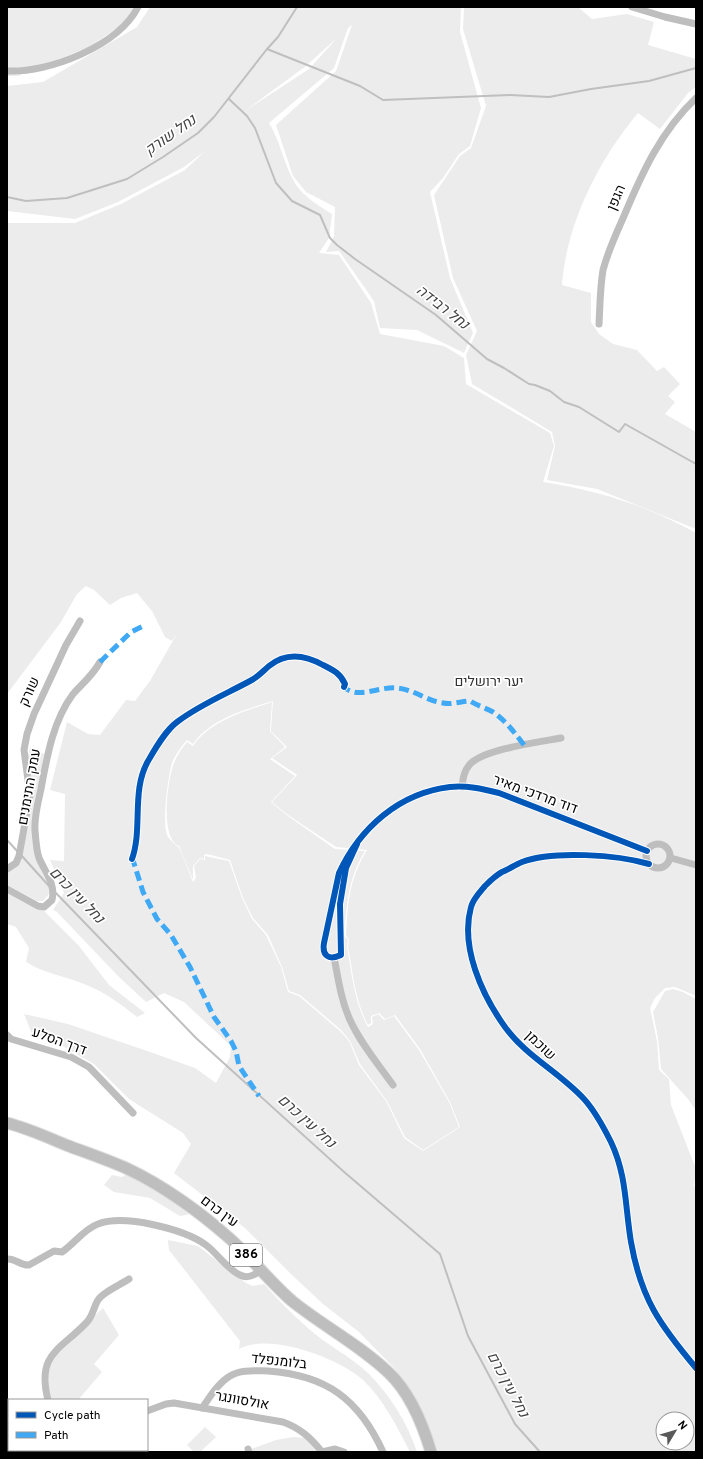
<svg xmlns="http://www.w3.org/2000/svg" width="703" height="1459" viewBox="0 0 703 1459" font-family="Overpass,Heebo,sans-serif">
<style>
.green{fill:#ececec;fill-rule:evenodd}
.lines{fill:none;stroke-linecap:round;stroke-linejoin:round}
.stream{stroke:#bfbfbf;stroke-width:2}
.primary-casing{stroke:#dbdbdb;stroke-width:13}
.minor{stroke:#bebebe;stroke-width:7}
.primary{stroke:#bebebe;stroke-width:11}
.quiet{stroke:#3fa9f5;stroke-width:5;stroke-dasharray:10 5;stroke-linecap:butt}
.cycleway-casing{stroke:#fff;stroke-width:8}
.cycleway{stroke:#0057b8;stroke-width:6}
.labels{text-anchor:middle;dominant-baseline:central;stroke-width:3.5;stroke-linejoin:round;paint-order:stroke}
.shield{fill:#fff;stroke:#4c4c4c;stroke-width:1}
.shield-label{font-size:13px;font-weight:bold;fill:#000}
.street-label{font-size:14px;fill:#000;stroke:#fff}
.park-label{font-size:14px;fill:#333;stroke:#fff}
.water-label{font-size:15px;font-style:italic;fill:#444;stroke:#fff}
</style>
<rect width="100%" height="100%" fill="#fff"/>
<g class="green">
<polygon points="7,7 136,7 122,25 89,47 18,76 7,76"/>
<path d="M150 7H461L460 32 481 108 470 146 459 154 443 178 430 192 450 278 473 333 464 353 417 330 380 328 374 301 339 251 326 252 334 236 335 207 306 192 293 176 276 125 336 71 352 25 348 28 334 68 269 123C283 145 285 176 304 194 312 202 323 208 332 214L329 238 319 253 339 255 371 303 380 334 444 346 464 358 466 384 550 433 554 446 543 482C597 490 648 506 696 533V996L675 987 665 988 655 998 650 1008 657 1041 659 1070 669 1079 671 1105 696 1169 694 1186 696 1189V1452H438L416 1402 394 1368 359 1332 323 1304 292 1275 245 1228 174 1173 191 1144 183 1133 129 1099 94 1064 50 1039 32 1034 24 1014 68 1024 153 1053 195 1068 216 1083 230 1057 231 1046 184 1002 164 993 146 1002 118 976 57 912 53 910 64 893 50 860 64 861 65 794 50 790 67 722 88 734 100 735 126 700 135 701 150 681 178 632 172 641 165 637 152 611 137 593 121 598 110 605 94 590 86 586 77 594 61 622 7 694V223H75L121 204 185 170 205 151 184 167 118 202 75 219 7 211V86L43 82 137 27ZM338 37 309 69 245 111 306 66ZM273 701 271 731 287 747 272 758 297 775 272 802 288 815 336 847 367 850C349 880 348 901 346 935L349 940 348 947C353 973 355 1001 368 1025L371 1023V1016L379 1013 385 1019 395 1015 420 1049 450 1102 460 1127 423 1151 404 1138 386 1101 359 1065 349 1041 340 1031 299 996 288 992 281 967 266 935 252 919 242 898 229 861 205 856V860L200 859 194 866 196 878 193 882C188 871 185 859 179 848 176 844 170 841 167 835 162 822 168 777 172 763 175 755 181 747 187 740L193 744C210 719 246 709 273 701ZM663 1419H687V1443H663Z"/>
<path d="M464 7H578L592 19 627 14 654 22 648 45 696 59V87L688 93 660 129 638 113C599 159 566 225 562 285L591 293V322L599 334 613 344 637 350 657 371 664 367 680 384 668 396 675 402 665 414 696 432V529L597 489 547 480 555 446 552 432 472 384 466 355 477 331 453 278 434 195 460 156 471 148 486 106 463 29Z"/>
<path d="M272 702 270 731 285 747 270 759 295 776 271 802 288 816 335 849 365 851C348 879 347 903 344 935L348 940 347 947C352 974 354 1002 368 1027L373 1024 372 1017 378 1014 384 1020 394 1016 419 1050 449 1102 459 1127 423 1150 405 1137 387 1101 360 1064 350 1041 341 1030 300 995 289 991 282 967 268 935 253 918 243 898 230 860 207 854 204 855V859L200 858 193 866V880L179 846C159 838 168 778 174 763 177 755 182 748 187 742L193 746C210 721 245 711 272 702Z"/>
<polygon points="30,747 44,754 32,830 49,885 49,894 43,901 37,901 7,885 7,872 17,865 33,794 28,756"/>
<path d="M7 892 44 911 79 946 109 985 145 1013 137 1017C121 1004 103 991 84 984 65 976 43 973 26 962L29 948 16 927 7 924Z"/>
<polygon points="673,989 683,992 696,999 696,1111 688,1099 661,1069 658,1038 653,1012 665,991"/>
<polygon points="127,1174 148,1185 190,1214 180,1216 150,1198 114,1192 104,1185 112,1175 122,1177"/>
<path d="M168 1240 198 1246 246 1283 253 1286 264 1284C278 1300 293 1315 309 1329 327 1345 350 1356 368 1373 390 1395 407 1422 417 1452H410C397 1427 384 1400 363 1380 339 1358 268 1332 239 1349L240 1341 169 1250Z"/>
<path d="M103 1308 119 1335 94 1364 102 1372 78 1400H50C48 1383 46 1370 55 1354Z"/>
<polygon points="205,1427 216,1437 200,1452 194,1452 187,1445"/>
<polygon points="293,1437 307,1438 317,1452 253,1452 251,1449 276,1440"/>
</g>
<g class="lines">
<g class="stream">
<polyline points="267,49 360,86 383,100 510,95 549,97 591,89 649,81 696,68"/>
<polyline points="229,99 247,116 255,128 276,183 292,201 320,215 330,238 337,245 355,259 436,315 487,359 504,368 529,384 535,385 550,391 564,402 579,407 619,432 625,424 696,464"/>
<polyline points="7,197 26,201 67,198 127,179 163,157 198,133 214,117 267,49 278,37 297,7"/>
<polyline points="7,283 7,300"/>
<polyline points="7,840 18,852"/>
<polyline points="21,855 49,886"/>
<polyline points="55,892 196,1038 343,1171 440,1254 468,1336 515,1424 540,1452"/>
</g>
<defs>
<path id="primary" d="M7 1123C27 1128 47 1137 66 1145 87 1153 108 1160 128 1169 162 1185 200 1212 228 1237 251 1257 269 1281 292 1301 323 1326 360 1345 389 1373 410 1393 423 1425 431 1452"/>
</defs>
<use href="#primary" class="primary-casing"/>
<g class="minor">
<polyline points="632,7 665,17 696,24"/>
<path d="M7 71C49 73 118 46 138 7"/>
<path d="M599 324C600 306 600 288 603 270 608 251 616 234 624 216 642 173 661 131 696 98"/>
<path d="M462 787C463 778 464 771 470 764 485 749 539 742 561 738"/>
<circle cx="658" cy="856" r="12"/>
<path d="M357 844 346 868 340 904 341 955C328 961 322 955 324 943L339 873C360 828 399 793 450 787 466 785 483 789 499 793L647 851"/>
<polyline points="671,858 696,865"/>
<path d="M649 864C618 855 553 850 522 862 515 865 509 869 502 872 496 875 490 881 485 886 480 892 473 899 471 907 460 947 482 995 505 1027 527 1057 559 1072 584 1099 595 1111 604 1128 611 1142 627 1176 625 1207 631 1242 641 1299 660 1325 696 1368"/>
<polyline points="7,869 16,863 19,856 30,795 24,750 27,734 34,714 66,645 80,621"/>
<path d="M7 889 38 906 44 907 52 900C56 884 45 872 39 858 36 849 36 839 35 831 34 817 38 802 41 789 47 756 53 721 73 694 83 683 93 675 100 662"/>
<path d="M334 957C338 978 341 1000 350 1020 361 1044 378 1064 393 1085"/>
<polyline points="7,1035 11,1039 71,1057 89,1067 133,1113"/>
<path d="M7 1259C15 1258 21 1266 29 1265L54 1251 62 1252C74 1244 84 1229 98 1224 124 1214 184 1229 206 1245 218 1254 227 1269 240 1275 248 1279 254 1275 260 1271"/>
<path d="M48 1400C36 1353 61 1350 87 1322 93 1316 94 1306 98 1300 103 1292 120 1285 129 1279"/>
<path d="M202 1408C210 1397 218 1383 230 1376 241 1369 256 1371 268 1371 326 1375 359 1399 383 1452"/>
<path d="M147 1411 166 1404 174 1403 283 1422C300 1428 311 1438 322 1452"/>
<polyline points="7,1414 8,1418"/>
<polyline points="248,1449 249,1452"/>
<polyline points="63,1450 64,1452"/>
<polyline points="126,1450 126,1452"/>
<polyline points="322,1452 335,1449 344,1452"/>
</g>
<use href="#primary" class="primary"/>
<g class="quiet">
<polyline points="100,662 131,632 143,626"/>
<path d="M345 684 344 687C358 700 379 686 397 688 413 689 427 701 443 703 452 705 462 701 470 701 478 706 486 708 493 712 506 721 514 732 524 745"/>
<polyline points="132,857 143,892 157,919 171,935 190,967 214,1017 231,1041 236,1051 239,1066 259,1096"/>
</g>
<defs>
<g id="cycleway">
<path d="M357 844 346 868 340 904 341 955C328 961 322 955 324 943L339 873C360 828 399 793 450 787 466 785 483 789 499 793L647 851"/>
<path d="M132 859C143 828 131 791 148 761 155 749 165 731 177 722 199 705 226 694 250 681 258 677 263 671 269 666 286 652 305 655 323 665 333 670 340 673 345 684L344 687"/>
<path d="M649 864C618 855 553 850 522 862 515 865 509 869 502 872 496 875 490 881 485 886 480 892 473 899 471 907 460 947 482 995 505 1027 527 1057 559 1072 584 1099 595 1111 604 1128 611 1142 627 1176 625 1207 631 1242 641 1299 660 1325 696 1368"/>
</g>
</defs>
<use href="#cycleway" class="cycleway-casing"/>
<use href="#cycleway" class="cycleway"/>
</g>
<g class="labels">
<rect class="shield" x="230" y="1244" width="32" height="22" rx="3"/>
<g class="shield-label">
<text x="246" y="1255">386</text>
</g>
<g class="street-label">
<text transform="translate(617 198) rotate(-67)">הגפן</text>
<text transform="translate(30 692) rotate(-66)">שורק</text>
<text transform="translate(30 787) rotate(-80)">עמק התימנים</text>
<text transform="translate(535 795) rotate(20)">דוד מרדכי מאיר</text>
<text transform="translate(59 1042) rotate(20)">דרך הסלע</text>
<text transform="translate(540 1046) rotate(43)">שוכמן</text>
<text transform="translate(219 1212) rotate(37)">עין כרם</text>
<text transform="translate(279 1362) rotate(6)">בלומנפלד</text>
<text transform="translate(242 1401) rotate(10)">אולסוונגר</text>
</g>
<g class="park-label">
<text x="489" y="682">יער ירושלים</text>
</g>
<g class="water-label">
<text transform="translate(171 136) rotate(-35)">נחל שורק</text>
<text transform="translate(442 308) rotate(38)">נחל רבידה</text>
<text transform="translate(76 896) rotate(46)">נחל עין כרם</text>
<text transform="translate(306 1122) rotate(42)">נחל עין כרם</text>
<text transform="translate(507 1385) rotate(62)">נחל עין כרם</text>
</g>
</g>
<rect width="703" height="1459" fill="none" stroke="#000000" stroke-width="16"/>
<rect x="8" y="1399" width="140" height="52" fill="#ffffff" stroke="#999999"/>
<rect x="16" y="1412" width="20" height="6" fill="#0057b8" stroke="#999999"/>
<text x="44" y="1419" font-size="12" fill="#000000">Cycle path</text>
<rect x="16" y="1432" width="20" height="6" fill="#3fa9f5" stroke="#999999"/>
<text x="44" y="1439" font-size="12" fill="#000000">Path</text>
<g transform="translate(675 1431) rotate(52)"><circle r="19" fill="#ffffff" stroke="#999999"/>
<path d="M0-3L7 15L0 10L-7 15Z" fill="#595959"/>
<text y="-6" font-size="11" font-weight="bold" text-anchor="middle" fill="#000000">N</text>
</g>
</svg>
